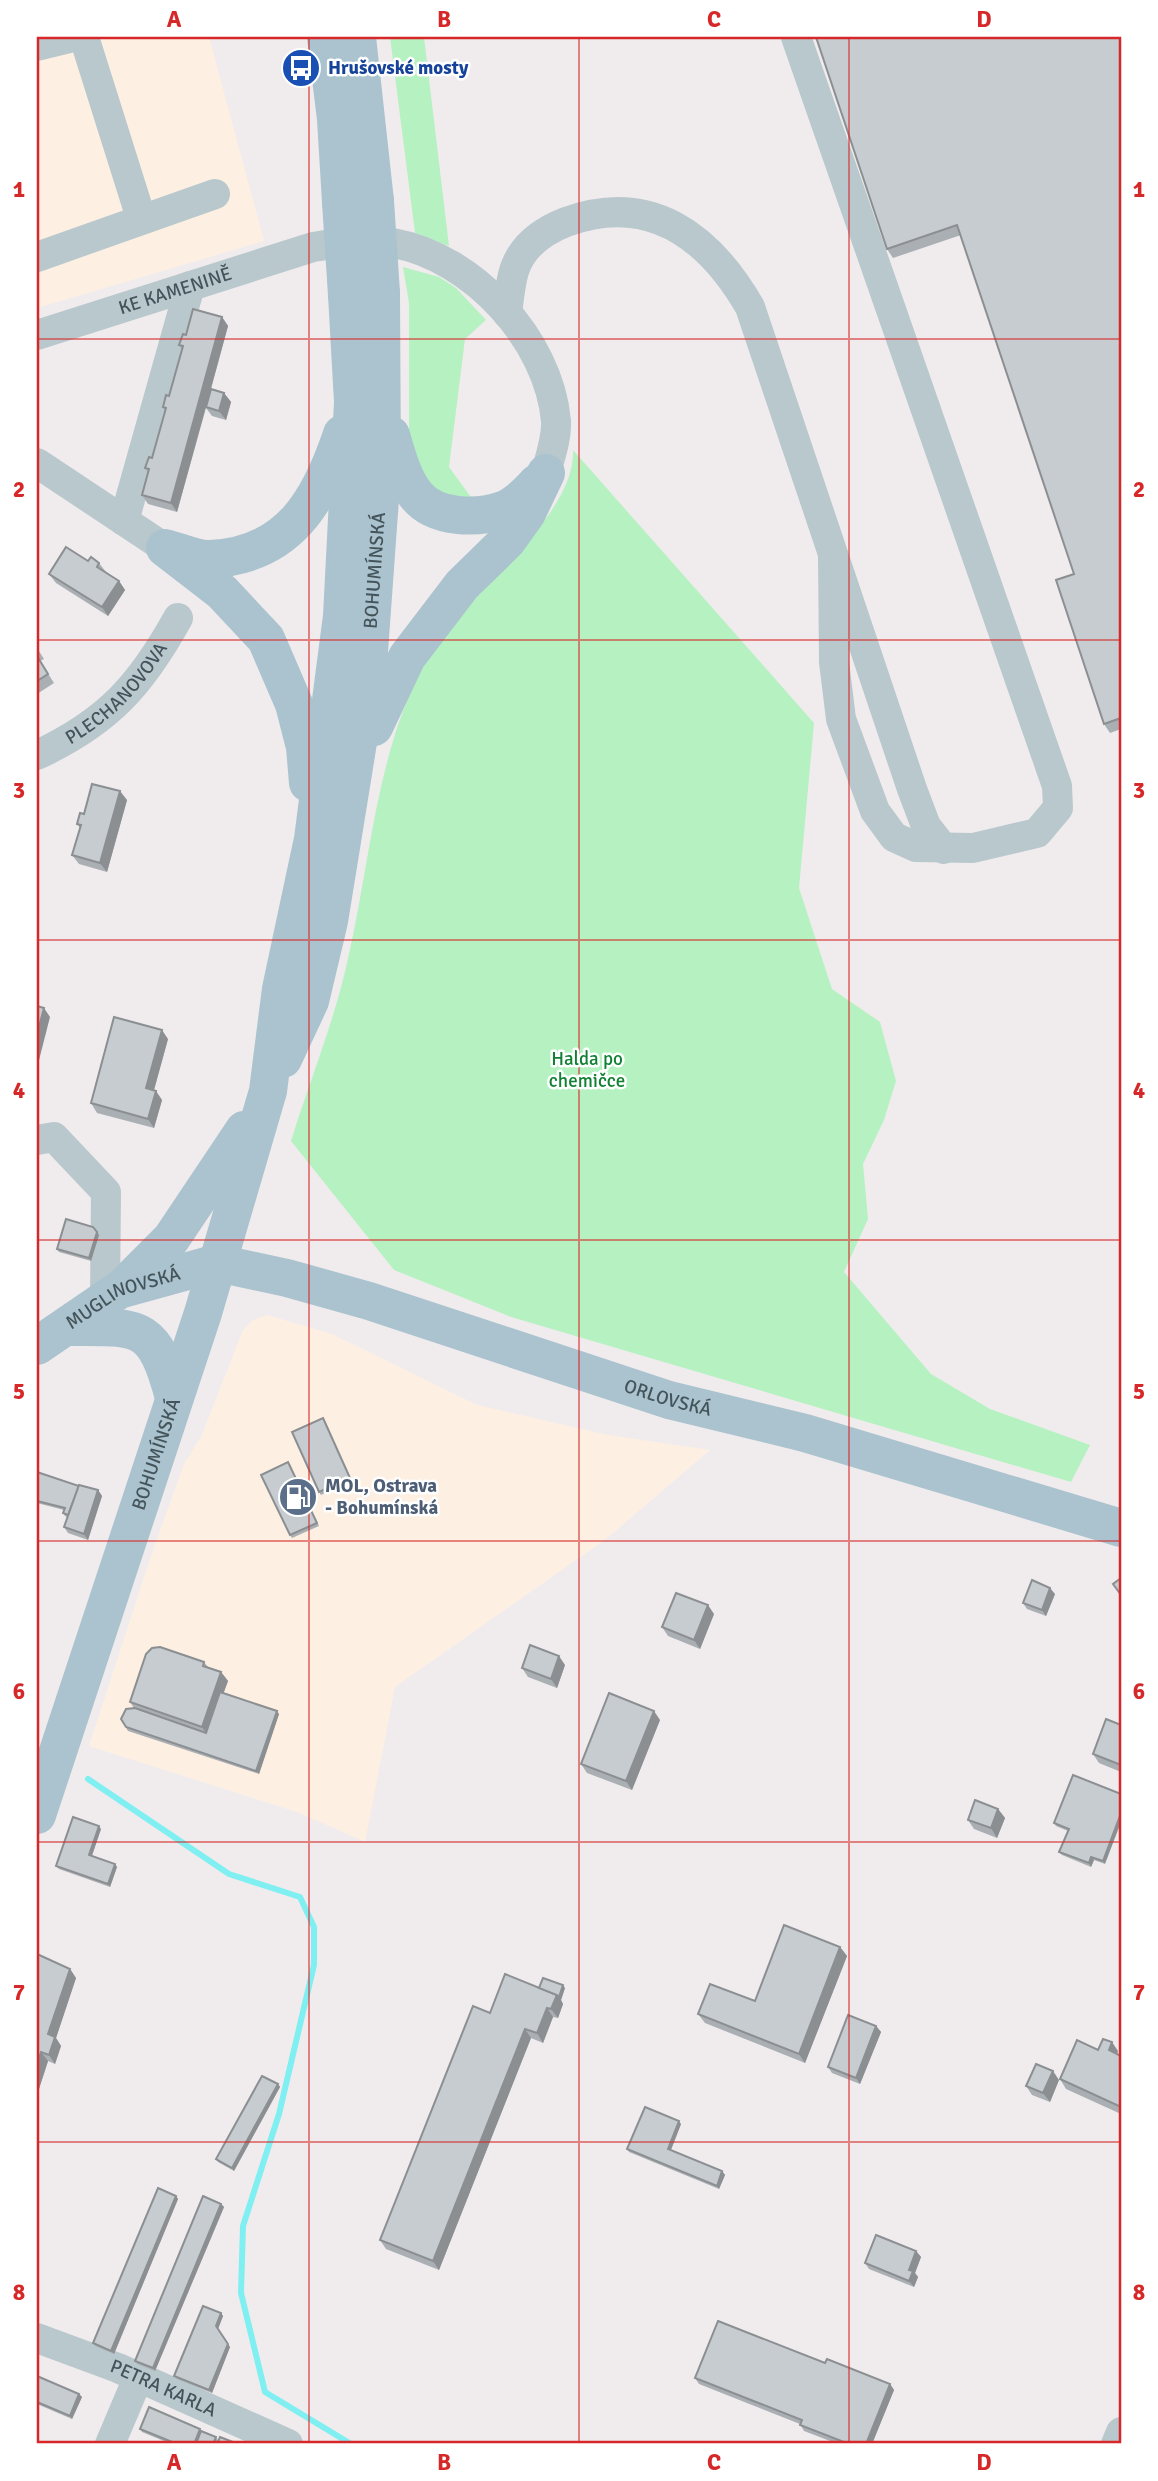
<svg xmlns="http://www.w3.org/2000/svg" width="1158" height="2481" viewBox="0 0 1158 2481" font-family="Signika,sans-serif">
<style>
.commercial{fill:#fdf0e3}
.green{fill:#b6f1c2}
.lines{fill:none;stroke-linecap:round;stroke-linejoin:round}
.stream{stroke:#80eff1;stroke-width:6}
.minor{stroke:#b9c8cd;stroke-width:30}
.major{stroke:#aac3ce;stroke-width:38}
.major-bridge{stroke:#aac3ce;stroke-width:38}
.wall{fill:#aaafb3}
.shaded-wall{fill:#8b8f92}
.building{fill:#c6ccd0;stroke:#8b8f92;stroke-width:2}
.grid{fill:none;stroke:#d62828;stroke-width:2;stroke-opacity:0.55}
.labels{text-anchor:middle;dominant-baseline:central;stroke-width:5;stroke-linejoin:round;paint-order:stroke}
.transit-label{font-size:19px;font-weight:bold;fill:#164399;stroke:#fff;text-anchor:start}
.street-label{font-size:19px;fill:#44545b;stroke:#fff}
.park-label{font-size:19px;fill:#108133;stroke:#fff}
.service-label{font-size:19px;font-weight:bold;fill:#4e5e75;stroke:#fff;text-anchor:start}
.neatline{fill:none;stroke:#d62828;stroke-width:2.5}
.grid-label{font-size:23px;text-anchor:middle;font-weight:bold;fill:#d62828}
</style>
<rect width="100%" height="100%" fill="#f0eced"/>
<g class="commercial">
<polygon points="37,37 209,37 264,241 37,308"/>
<polygon points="267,1315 332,1334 477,1405 608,1435 710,1450 606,1539 395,1687 365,1842 300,1813 89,1746 152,1553 184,1464 201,1437 243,1330 253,1320"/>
</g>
<g class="green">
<polygon points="390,37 424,37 449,246 415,233"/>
<polygon points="403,267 439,277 456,288 486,320 465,339 449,467 473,500 437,493 423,477 409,442 409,303"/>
<path d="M573 450 814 723 799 888 832 989 880 1022 896 1081 884 1120 863 1164 868 1219 844 1272 931 1374 990 1409 1090 1445 1071 1482 511 1317 394 1270 291 1141C310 1080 336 1017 349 954 371 856 377 748 427 659 460 599 576 519 573 450Z"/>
</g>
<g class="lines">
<polyline class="stream" points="88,1779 229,1874 300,1897 314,1927 314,1965 279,2114 243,2226 241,2293 265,2392 351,2444"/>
<g class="minor">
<polyline points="84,37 141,218"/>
<polyline points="796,37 1057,786 1058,808 1037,833 973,848 916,847 894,837 875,811 841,719 834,662 833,557"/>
<polyline points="37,46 74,37"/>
<polyline points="37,257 215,194"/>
<path d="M507 313C509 300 510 284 514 271 522 245 543 231 566 222 650 191 709 236 750 307L912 789 926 826 944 849"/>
<path id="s1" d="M37 335 313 247C338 243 367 239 393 243 473 257 549 340 556 421 557 438 550 457 546 473"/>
<polyline points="37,463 165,548"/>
<polyline points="124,521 190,286"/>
<path id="s2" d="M37 755C108 722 141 685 178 618"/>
<polyline points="37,1140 54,1137 106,1192 105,1298"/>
<path id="s3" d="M37 2338 118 2368 288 2444"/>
<polyline points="110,2444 138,2378"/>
<polyline points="1116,2444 1121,2432"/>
</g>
<g class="major">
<polyline points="326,37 336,119 341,202"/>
<polyline points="357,37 375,201"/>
<path d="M391 435C397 456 403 479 416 495 435 519 477 519 503 510 516 505 528 493 537 483"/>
<polyline points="165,548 222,592 266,639 294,704 305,747 308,783"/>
<path d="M168 549C181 552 197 560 210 559 289 556 320 500 342 434"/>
<polyline points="374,727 407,657 462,585 507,541 527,513 546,473"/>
<path id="s4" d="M283 1059 310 1001 329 921 366 693 382 471 381 293"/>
<polyline points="123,1287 171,1239 244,1130"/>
<path d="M66 1327C140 1327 154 1322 174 1398"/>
<path id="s5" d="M37 1346 119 1290 217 1263 287 1278 369 1301 669 1400 805 1433 1121 1528"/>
<path id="s6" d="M37 1815 203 1313 268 1091 281 989 313 839 342 616 353 402 347 295"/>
</g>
<g class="major-bridge">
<polyline points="375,201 381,293"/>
<polyline points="341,202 347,295"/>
</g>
</g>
<g class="wall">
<polygon points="1121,37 1121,729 1110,733 1104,724 1074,574 961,235 893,258 887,249"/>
<polygon points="222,317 228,326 211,389 224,393 231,402 226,420 212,416 206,408 177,512 148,504 142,495 148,472 145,468 152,458 165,411 163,407 169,396 182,349 179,345 186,335"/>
<polygon points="88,561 99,563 106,572 119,581 125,590 108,616 56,583 49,574"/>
<polygon points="37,648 44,659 40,661 54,683 37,694"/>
<polygon points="127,800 107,872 79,864 72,855 80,828 77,824 84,814"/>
<polygon points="168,1039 154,1090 162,1100 154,1128 97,1113 91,1103"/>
<polygon points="99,1235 91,1261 59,1252 57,1249"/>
<polygon points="325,1421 352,1481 321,1495 319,1492"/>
<polygon points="288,1462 319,1526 292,1538 290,1535"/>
<polygon points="37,1472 79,1486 98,1490 102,1496 88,1540 68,1533 64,1527 67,1517 65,1516 63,1513 64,1510 37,1503"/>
<polygon points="1055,1594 1046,1616 1027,1609 1023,1603"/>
<polygon points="714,1614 700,1649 668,1636 662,1627"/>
<polygon points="204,1662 208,1667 221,1672 228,1681 223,1693 279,1714 259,1774 128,1731 121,1719 134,1708 130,1702"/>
<polygon points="565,1665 557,1688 528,1677 522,1668"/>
<polygon points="660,1720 632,1790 587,1773 581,1764"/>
<polygon points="1121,1725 1121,1772 1099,1763 1093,1754"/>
<polygon points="1073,1775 1105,1864 1094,1860 1091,1867 1062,1855 1059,1852 1068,1831 1056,1826 1054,1823"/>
<polygon points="998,1809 1005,1818 997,1838 974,1829 968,1820"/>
<polygon points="101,1829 92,1856 115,1864 117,1867 110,1887 59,1869 56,1866"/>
<polygon points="840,1947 847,1956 805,2063 705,2023 698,2014 755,2001"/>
<polygon points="37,1954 70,1969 76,1978 56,2038 61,2046 55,2064 48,2061 38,2092"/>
<polygon points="539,1988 565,1988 561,2000 563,2004 558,2018 553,2017 543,2043 531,2038 439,2270 386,2249 380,2240 490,2013"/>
<polygon points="876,2026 881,2032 860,2084 832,2073 828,2067"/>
<polygon points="1098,2050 1118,2051 1117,2054 1121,2056 1121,2114 1066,2089 1060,2079"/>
<polygon points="1059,2080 1050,2102 1032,2095 1026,2086"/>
<polygon points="278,2084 280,2087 234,2171 218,2162 216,2159"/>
<polygon points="681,2124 671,2150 722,2171 725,2175 719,2189 629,2152 627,2149"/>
<polygon points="176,2196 178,2199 114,2354 95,2346 93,2343"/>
<polygon points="221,2204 224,2207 155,2371 137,2364 135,2361"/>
<polygon points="916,2251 921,2257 915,2273 918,2277 914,2287 869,2269 865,2263"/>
<polygon points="221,2313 223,2316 218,2329 230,2347 212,2393 177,2379 174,2376"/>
<polygon points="825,2363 890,2384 894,2390 872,2444 838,2444 804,2431 800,2424 699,2384 695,2378"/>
<polygon points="37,2376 79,2394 82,2397 72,2419 37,2404"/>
<polygon points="140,2429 200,2429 202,2431 216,2437 218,2440 217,2444 171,2444 142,2432"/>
</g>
<g class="shaded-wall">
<polygon points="222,317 228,326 177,512 171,503"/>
<polygon points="224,393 231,402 226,420 219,411"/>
<polygon points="119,581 125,590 108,616 102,607"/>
<polygon points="120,791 127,800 107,872 100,863"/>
<polygon points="44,1008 50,1017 37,1068 37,1034"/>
<polygon points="162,1030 168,1039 152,1097 146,1088"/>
<polygon points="156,1091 162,1100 154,1128 148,1119"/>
<polygon points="97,1232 99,1235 91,1261 89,1258"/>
<polygon points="98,1490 102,1496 88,1540 84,1534"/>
<polygon points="1050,1588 1055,1594 1046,1616 1042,1610"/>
<polygon points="708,1605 714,1614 700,1649 694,1640"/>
<polygon points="559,1656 565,1665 557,1688 551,1679"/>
<polygon points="221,1672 228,1681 208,1736 202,1727"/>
<polygon points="277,1711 279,1714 259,1774 256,1771"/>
<polygon points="654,1711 660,1720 632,1790 626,1781"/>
<polygon points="998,1809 1005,1818 997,1838 991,1828"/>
<polygon points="1121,1813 1121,1822 1105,1864 1103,1861"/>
<polygon points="99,1826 101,1829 91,1858 89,1855"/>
<polygon points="1091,1857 1094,1860 1091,1867 1089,1863"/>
<polygon points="115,1864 117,1867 110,1887 108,1884"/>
<polygon points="840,1947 847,1956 805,2063 799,2054"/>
<polygon points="70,1969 76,1978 56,2038 61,2046 55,2064 49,2055 48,2034"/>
<polygon points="563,1985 565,1988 561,2000 563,2004 558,2018 551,2009 557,1995"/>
<polygon points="547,2008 553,2017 543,2043 537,2033"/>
<polygon points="876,2026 881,2032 860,2084 856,2078"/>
<polygon points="525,2029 531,2038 439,2270 433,2261"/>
<polygon points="1112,2042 1118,2051 1115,2059 1109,2050"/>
<polygon points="41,2052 48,2061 38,2092 37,2066"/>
<polygon points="1053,2071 1059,2080 1050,2102 1043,2093"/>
<polygon points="278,2084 280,2087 234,2171 232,2168"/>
<polygon points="679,2121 681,2124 670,2152 668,2149"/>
<polygon points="722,2171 725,2175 719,2189 717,2186"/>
<polygon points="176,2196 178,2199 114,2354 111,2351"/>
<polygon points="221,2204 224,2207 155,2371 153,2368"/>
<polygon points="916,2251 921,2257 915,2273 918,2277 914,2287 909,2281 909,2270"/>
<polygon points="221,2313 223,2316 218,2329 216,2326"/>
<polygon points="228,2344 230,2347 212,2393 209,2390"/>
<polygon points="890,2384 894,2390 872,2444 866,2444"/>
<polygon points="79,2394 82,2397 72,2419 70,2416"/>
</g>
<g class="building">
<polygon points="816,37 1121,37 1121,718 1104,724 1056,580 1074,574 957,225 887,249"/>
<polygon points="193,309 222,317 171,503 142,495 149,469 145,468 149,457 152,458 166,408 163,407 166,395 169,396 183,346 179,345 183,334 186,335"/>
<polygon points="211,389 224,393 219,411 206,407"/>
<polygon points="66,547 88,561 91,557 99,563 97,567 119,581 102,607 49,574"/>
<polygon points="37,656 48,674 37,681"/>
<polygon points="92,784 120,791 100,863 72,855 81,825 77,824 80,813 84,814"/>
<polygon points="37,1006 44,1008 37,1034"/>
<polygon points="114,1017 162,1030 146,1088 156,1091 148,1119 91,1103"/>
<polygon points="66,1219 93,1227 97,1232 89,1258 57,1249"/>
<polygon points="323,1418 350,1478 319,1492 292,1432"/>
<polygon points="288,1462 317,1523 290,1535 261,1475"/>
<polygon points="37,1472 79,1486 68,1515 63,1513 65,1508 37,1501"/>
<polygon points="79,1485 98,1490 84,1534 64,1527"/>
<polygon points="1121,1578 1121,1595 1113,1584"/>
<polygon points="1032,1580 1050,1588 1042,1610 1023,1603"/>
<polygon points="676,1593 708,1605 694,1640 662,1627"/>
<polygon points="530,1645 559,1656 551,1679 522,1668"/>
<polygon points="160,1647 204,1662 203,1666 221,1672 202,1727 130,1702 146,1654 152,1648"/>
<polygon points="220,1692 277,1711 256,1771 126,1727 121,1719 126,1709 135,1708 206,1733"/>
<polygon points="609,1693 654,1711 626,1781 581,1764"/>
<polygon points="1106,1719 1121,1725 1121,1765 1093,1754"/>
<polygon points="1073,1775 1121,1794 1121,1813 1103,1861 1091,1857 1089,1863 1059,1852 1069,1829 1054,1823"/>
<polygon points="975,1800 998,1809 991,1828 968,1820"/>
<polygon points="73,1817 99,1826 89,1855 115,1864 108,1884 56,1866"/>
<polygon points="784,1925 840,1947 799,2054 698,2014 710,1984 755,2001"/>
<polygon points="37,1954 70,1969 48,2034 55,2037 49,2055 41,2052 37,2066"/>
<polygon points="505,1974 557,1995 551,2009 547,2008 537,2033 525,2029 433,2261 380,2240 473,2006 490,2013"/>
<polygon points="543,1978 563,1985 559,1997 557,1995 539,1988"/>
<polygon points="848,2015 876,2026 856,2078 828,2067"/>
<polygon points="1103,2039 1112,2042 1109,2050 1121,2056 1121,2107 1060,2079 1077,2040 1098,2050"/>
<polygon points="1036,2064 1053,2071 1043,2093 1026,2086"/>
<polygon points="262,2076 278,2084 232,2168 216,2159"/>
<polygon points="645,2107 679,2121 668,2149 722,2171 717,2186 627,2149"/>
<polygon points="158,2188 176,2196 111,2351 93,2343"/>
<polygon points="203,2196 221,2204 153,2368 135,2361"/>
<polygon points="876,2235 916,2251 909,2270 913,2271 909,2281 865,2263"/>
<polygon points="203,2306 221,2313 216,2326 228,2344 209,2390 174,2376"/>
<polygon points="718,2321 825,2363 827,2359 890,2384 866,2444 849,2444 800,2425 802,2420 695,2378"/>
<polygon points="37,2376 79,2394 70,2416 37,2402"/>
<polygon points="149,2407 200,2429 194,2444 177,2444 140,2429"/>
<polygon points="201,2431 216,2437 213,2444 196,2444"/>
<polygon points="220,2437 238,2444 217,2444"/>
</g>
<path class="grid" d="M309 37V2444M579 37V2444M849 37V2444M37 339H1121M37 640H1121M37 940H1121M37 1240H1121M37 1541H1121M37 1842H1121M37 2142H1121"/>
<defs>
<symbol id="bus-disc" viewBox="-11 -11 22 22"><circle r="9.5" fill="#1a4fb4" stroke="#fff"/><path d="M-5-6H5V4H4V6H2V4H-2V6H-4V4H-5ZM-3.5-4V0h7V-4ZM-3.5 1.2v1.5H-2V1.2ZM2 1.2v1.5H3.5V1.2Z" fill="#fff"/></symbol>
<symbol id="fuel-disc" viewBox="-11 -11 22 22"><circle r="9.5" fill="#5c6f8a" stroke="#fff"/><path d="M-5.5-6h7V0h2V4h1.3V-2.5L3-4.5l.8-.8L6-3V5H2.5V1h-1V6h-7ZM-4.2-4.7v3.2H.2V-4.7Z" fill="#fff"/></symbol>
</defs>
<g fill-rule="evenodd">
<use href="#bus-disc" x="279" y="46" width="44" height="44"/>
<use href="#fuel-disc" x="276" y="1475" width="44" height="44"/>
</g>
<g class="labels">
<g class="transit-label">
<text x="328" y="68">Hrušovské mosty</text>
</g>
<g class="street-label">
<text stroke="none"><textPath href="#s1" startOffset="145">KE KAMENINĚ</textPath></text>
<text stroke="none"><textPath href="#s4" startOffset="500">BOHUMÍNSKÁ</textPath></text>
<text stroke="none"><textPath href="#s2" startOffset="102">PLECHANOVOVA</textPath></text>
<text stroke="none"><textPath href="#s5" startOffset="100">MUGLINOVSKÁ</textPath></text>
<text stroke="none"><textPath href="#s5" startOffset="672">ORLOVSKÁ</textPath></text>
<text stroke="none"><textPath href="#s6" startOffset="380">BOHUMÍNSKÁ</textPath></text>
<text stroke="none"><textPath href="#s3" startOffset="136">PETRA KARLA</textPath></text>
</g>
<g class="park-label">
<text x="587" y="1059">Halda po<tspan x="587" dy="22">chemičce</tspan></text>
</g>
<g class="service-label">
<text x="325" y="1486">MOL, Ostrava<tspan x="325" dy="22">- Bohumínská</tspan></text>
</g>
</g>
<rect width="1158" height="2481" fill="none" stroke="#ffffff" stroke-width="77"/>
<rect x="38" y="38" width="1082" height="2404" class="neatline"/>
<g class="grid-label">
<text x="174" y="27">A</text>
<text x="444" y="27">B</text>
<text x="714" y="27">C</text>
<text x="984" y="27">D</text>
<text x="19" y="197">1</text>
<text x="1139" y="197">1</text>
<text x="19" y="497">2</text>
<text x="1139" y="497">2</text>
<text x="19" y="798">3</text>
<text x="1139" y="798">3</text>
<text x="19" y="1098">4</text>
<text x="1139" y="1098">4</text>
<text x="19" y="1399">5</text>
<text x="1139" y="1399">5</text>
<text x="19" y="1699">6</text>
<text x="1139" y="1699">6</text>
<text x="19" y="2000">7</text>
<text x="1139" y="2000">7</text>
<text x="19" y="2300">8</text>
<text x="1139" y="2300">8</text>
<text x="174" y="2470">A</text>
<text x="444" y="2470">B</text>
<text x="714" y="2470">C</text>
<text x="984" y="2470">D</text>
</g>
</svg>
